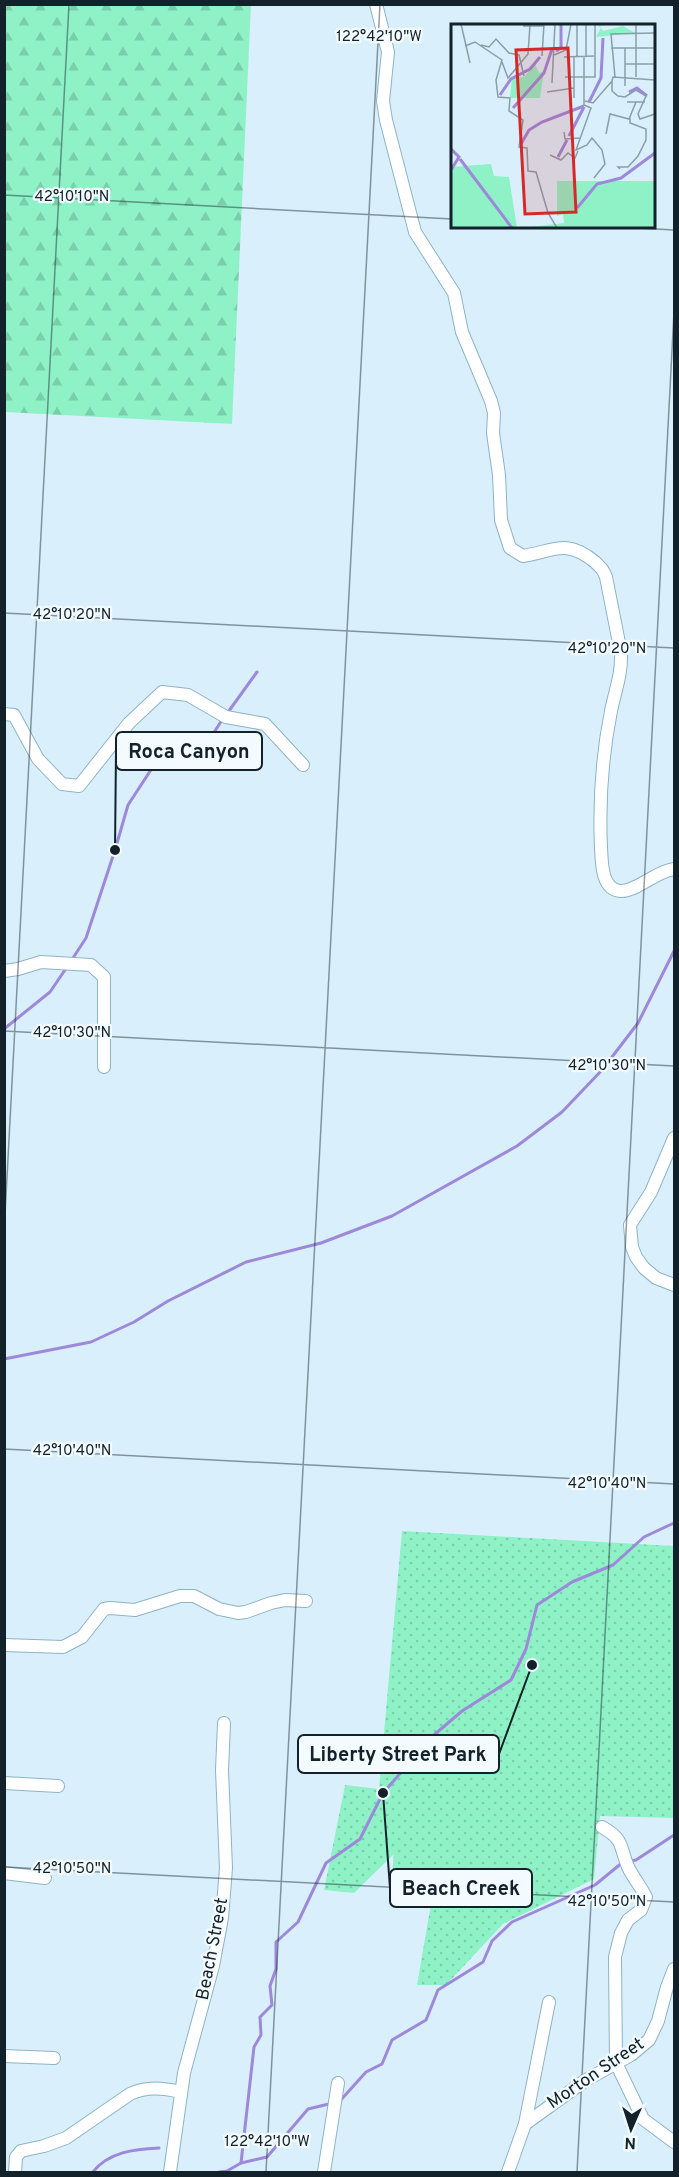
<svg xmlns="http://www.w3.org/2000/svg" width="679" height="2177" viewBox="0 0 679 2177" font-family="Overpass,sans-serif">
<style>
.forest{fill:url(#forest-firs)}
.park{fill:url(#park-dots)}
.lines{fill:none;stroke-linecap:round;stroke-linejoin:round}
.stream{stroke:#9e88da;stroke-width:3}
.minor-casing{stroke:#8db3c5;stroke-width:14}
.minor{stroke:#fff;stroke-width:12}
.ticks{fill:none;stroke:#13222a;stroke-width:1.5;stroke-opacity:0.45}
.labels{text-anchor:middle;dominant-baseline:central;stroke-width:4.5;stroke-linejoin:round;paint-order:stroke}
.street-label{font-size:18px;fill:#13222a;stroke:#f3fbff}
.inset-river{fill:none;stroke:#9e88da;stroke-width:3}
.inset-road{fill:none;stroke:#8a9ea8;stroke-width:1.5}
.view{fill:#d62828;fill-opacity:0.15;stroke:#d62828;stroke-width:3}
.inset-edge{fill:none;stroke:#13222a;stroke-width:3}
.ticks-label{font-size:15px;text-anchor:middle;fill:#13222a;stroke:#f3fbff;stroke-width:4.5;stroke-linejoin:round;paint-order:stroke}
.leader{fill:none;stroke:#13222a;stroke-width:2}
.callout-dot{fill:#13222a;stroke:#f3fbff;stroke-width:2}
.callout{fill:#f3fbff;stroke:#13222a;stroke-width:2}
.callout-label{font-size:20px;text-anchor:middle;font-weight:bold;fill:#13222a}
</style>
<defs>
<pattern id="forest-firs" width="22" height="20" patternUnits="userSpaceOnUse" patternTransform="scale(1.5)"><rect width="22" height="20" fill="#8ff2c7"/><path d="M5 1l3.5 6h-7zM16 11l3.5 6h-7z" fill="#7acfab"/></pattern>
<pattern id="park-dots" width="8" height="8" patternUnits="userSpaceOnUse" patternTransform="scale(1.5)"><rect width="8" height="8" fill="#8ff2c7"/><path d="M2 2h.1M6 6h.1" fill="none" stroke="#7acfab" stroke-width="1.8" stroke-linecap="round"/></pattern>
</defs>
<rect width="100%" height="100%" fill="#d9f0fc"/>
<polygon class="forest" points="4,5 251,5 232,424 5,412"/>
<path class="park" d="M402 1531 674 1546V1818L600 1816 594 1879 503 1924 446 1985H417L431 1904C398 1893 389 1891 394 1854L354 1893 324 1890 345 1785 379 1789Z"/>
<g class="lines">
<g class="stream">
<polyline points="226,715 257,672"/>
<polyline points="71,961 86,938 115,850 128,805 158,759 213,734 222,720"/>
<polyline points="4,1029 50,992 67,967"/>
<polyline points="4,1359 91,1342 134,1322 168,1301 246,1262 321,1243 392,1216 517,1146 562,1112 602,1070 638,1023 674,951"/>
<polyline points="630,1861 636,1860 674,1835"/>
<polyline points="339,2102 366,2072 382,2064 392,2040 426,2020 438,1990 483,1962 492,1941 512,1922 595,1885 623,1862"/>
<polyline points="241,2163 267,2157 308,2109 333,2103"/>
<path d="M93 2172C108 2152 135 2149 159 2148"/>
<polyline points="219,2172 227,2171 241,2163 254,2047 261,2035 260,2017 272,2005 270,1986 276,1969 276,1942 298,1922 326,1863 360,1839 383,1793 434,1735 462,1711 511,1680 526,1649 537,1605 572,1582 613,1565 644,1537 674,1523"/>
</g>
<defs>
<g id="minor">
<path d="M376 4 388 52 383 101 386 120 415 232 454 293 462 332 491 401 494 413 493 433 499 475 501 520 510 548 523 556C554 551 566 538 595 562 601 568 603 569 606 577L621 653C622 674 615 691 611 711 602 756 599 803 601 848 602 862 601 889 620 891 636 892 656 871 674 869"/>
<polyline points="4,714 14,715 38,759 62,784 79,786 129,723 162,692 188,695 226,717 265,724 303,765"/>
<polyline points="4,971 18,969 41,962 91,965 104,977 104,1067"/>
<polyline points="674,1138 651,1192 630,1225 632,1247 636,1257 644,1268 656,1278 674,1285"/>
<polyline points="4,1645 63,1647 82,1637 104,1609 110,1608 135,1610 180,1596 194,1596 219,1609 238,1613 246,1612 271,1603 285,1600 306,1601"/>
<polyline points="4,1783 58,1786"/>
<path d="M602 1827C625 1840 619 1846 628 1867 633 1877 641 1887 646 1897L641 1910 628 1920 621 1933 615 1957 616 2063 643 2119 674 2142"/>
<polyline points="4,1873 45,1878"/>
<polyline points="4,2056 54,2058"/>
<polyline points="525,2124 549,2002"/>
<path d="M15 2172 16 2157 21 2151 44 2146 66 2138 130 2094C147 2086 163 2088 181 2092"/>
<polyline points="170,2172 184,2073 213,1966 222,1918 226,1868 222,1770 224,1723"/>
<polyline points="324,2172 338,2083"/>
<polyline points="508,2172 525,2124 586,2080 631,2055 649,2040 658,2021 667,1987 674,1969"/>
</g>
</defs>
<use href="#minor" class="minor-casing"/>
<use href="#minor" class="minor"/>
</g>
<path class="ticks" d="M4 195 452 219M602 226 674 230M4 613 674 648M4 1031 674 1066M4 1234 69 4M4 1449 674 1484M4 1867 674 1902M266 2172 380 4M577 2172 674 312"/>
<g class="labels">
<g class="street-label">
<text transform="translate(213 1949) rotate(-79)">Beach Street</text>
<text transform="translate(596 2074) rotate(-34)">Morton Street</text>
</g>
</g>
<g transform="translate(451 24)">
<rect width="204" height="204" fill="#d9f0fc"/>
<path d="M145 0 155 2H149L152 7 172 2 184 9 145 13 150 4Z" fill="#8ff2c7"/>
<path d="M40 140 43 152 58 153 66 204H0V143ZM106 157H133V204H71L113 199 112 190 106 192Z" fill="#8ff2c7"/>
<path d="M84 40 88 49 93 47 89 74H59L61 53H73ZM133 157H204V204H133Z" fill="#8ff2c7"/>
<path class="inset-river" d="M105 27 110 24V0M178 68 186 64 196 72M49 71 60 55 79 45 89 33M138 78 150 54 152 14M62 84 93 49 101 25M118 112 133 83M70 120 78 106 91 98 133 82M0 125 8 133 0 146M107 133 116 116M9 135 61 204M126 184 146 160 170 154 204 129"/>
<path class="inset-road" d="M10 0 19 39M72 2H93M30 21 38 23 45 15 58 29 68 31 73 52M14 22 24 18 51 36 45 56 47 73 59 74 58 87 72 96 68 123 76 124 77 147 85 148 97 189 106 204M160 24H204M103 31 115 26 120 0M91 32 93 0M133 32V81L140 84 125 126 136 121 141 114 151 126 154 140 143 154M135 32V0M113 33 143 32M126 33V0M51 38 57 54 77 30 79 0M174 40H204M114 53H144V0M164 53 160 10 203 9M185 53V0M161 57 162 53 204 56M101 59 104 0M174 62V24M96 68 123 64M123 74V33M134 77 142 79 161 57V67L167 72 174 73 185 66 195 72 187 90 189 95 204 90M176 78H194M113 108 114 115 129 114M155 110 159 90 178 95 185 78M99 131 110 136 117 129 124 134 127 127M169 145 167 143H177L187 132 195 116V105L179 99V94"/>
<path class="view" d="M117 24 125 188 74 190 65 26Z"/>
<rect width="204" height="204" class="inset-edge"/>
</g>
<g class="ticks-label">
<text x="379" y="41">122°42'10"W</text>
<text x="72" y="201">42°10'10"N</text>
<text x="72" y="619">42°10'20"N</text>
<text x="607" y="653">42°10'20"N</text>
<text x="72" y="1037">42°10'30"N</text>
<text x="607" y="1070">42°10'30"N</text>
<text x="72" y="1455">42°10'40"N</text>
<text x="607" y="1488">42°10'40"N</text>
<text x="72" y="1873">42°10'50"N</text>
<text x="607" y="1906">42°10'50"N</text>
<text x="267" y="2146">122°42'10"W</text>
</g>
<path class="leader" d="M115 850L116 751M532 1665L499 1754M383 1793L390 1888"/>
<g class="callout-dot">
<circle cx="115" cy="850" r="6"/>
<circle cx="532" cy="1665" r="6"/>
<circle cx="383" cy="1793" r="6"/>
</g>
<g class="callout">
<rect x="116" y="732" width="146" height="38" rx="6"/>
<rect x="298" y="1735" width="201" height="38" rx="6"/>
<rect x="390" y="1869" width="142" height="38" rx="6"/>
</g>
<g class="callout-label">
<text x="189" y="758">Roca Canyon</text>
<text x="398" y="1761">Liberty Street Park</text>
<text x="461" y="1895">Beach Creek</text>
</g>
<rect width="679" height="2177" fill="none" stroke="#13222a" stroke-width="12"/>
<g transform="translate(631 2129) rotate(183)" stroke="#f3fbff" stroke-width="4.5" paint-order="stroke">
<path d="M0-4.5L10 22L0 15L-10 22Z" fill="#13222a"/>
<text y="-9" font-size="16" font-weight="bold" text-anchor="middle" fill="#13222a">N</text>
</g>
</svg>
